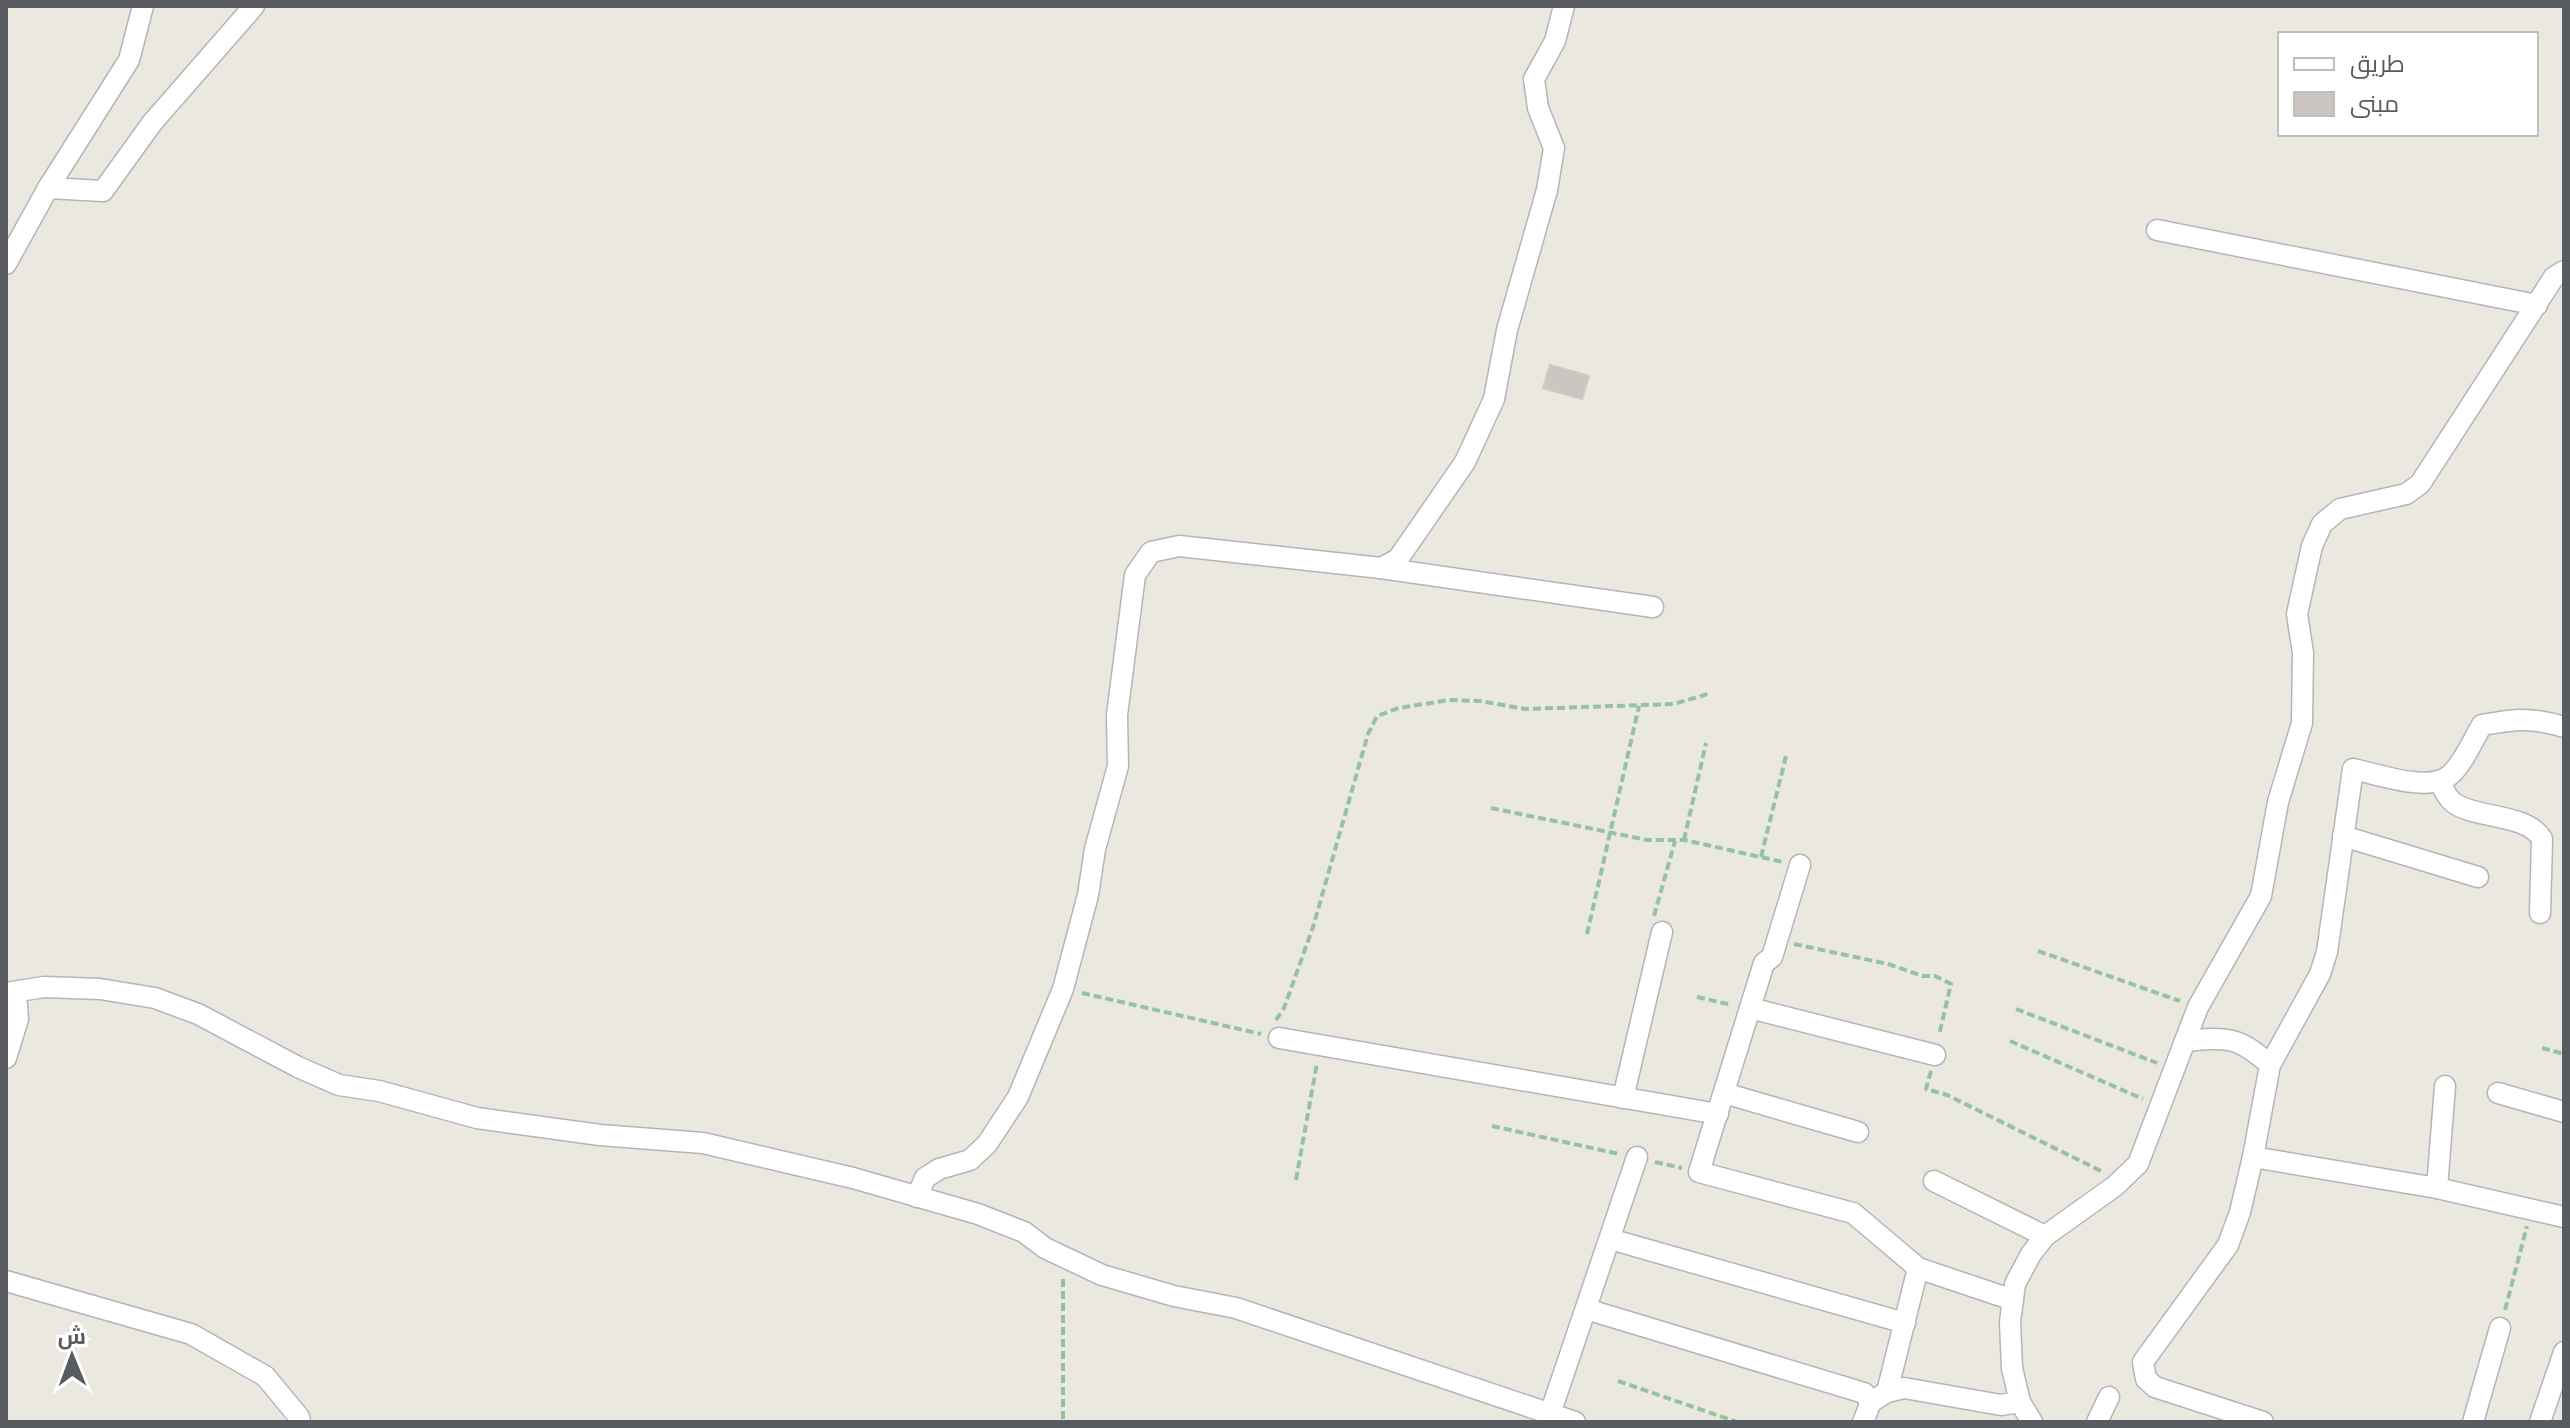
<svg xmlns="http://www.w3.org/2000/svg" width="2570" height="1428" viewBox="0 0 2570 1428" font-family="Signika,Cairo,sans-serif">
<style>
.building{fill:#cbc6c1;stroke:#cfc9be;stroke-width:2}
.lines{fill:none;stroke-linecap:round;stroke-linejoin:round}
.minor-casing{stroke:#b2b6ba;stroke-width:23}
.path{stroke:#95c3a0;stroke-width:4;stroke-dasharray:8 4;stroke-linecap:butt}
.minor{stroke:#fff;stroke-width:20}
</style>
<rect width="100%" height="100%" fill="#ebe8df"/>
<polygon class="building" points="1550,365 1589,376 1582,399 1543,388"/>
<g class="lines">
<defs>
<g id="minor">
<polyline points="48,188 103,191 152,123 254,6"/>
<polyline points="2157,230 2537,305"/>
<polyline points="6,264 48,188 129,60 143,6"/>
<polyline points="1381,568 1653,607"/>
<path d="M2440 781C2443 789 2447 798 2454 803 2476 819 2527 813 2542 839L2540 913"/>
<polyline points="2343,836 2478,877"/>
<polyline points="1800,865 1772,957 1764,963 1699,1172 1853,1213 1918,1268 2013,1300"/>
<polyline points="6,993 44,987 100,989 155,998 198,1014 298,1067 339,1085 379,1091 477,1118 600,1135 703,1143 853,1178 978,1214 1024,1232 1045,1248 1102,1275 1174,1296 1236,1308 1575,1422"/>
<polyline points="6,993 17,1004 18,1019 6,1058"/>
<polyline points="1750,1008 1935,1055"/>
<polyline points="1279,1038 1718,1114"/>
<path d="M2185 1041C2227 1037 2238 1036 2270 1065"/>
<polyline points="1724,1093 1858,1132"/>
<polyline points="2498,1093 2564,1112"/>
<polyline points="1623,1098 1662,932"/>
<polyline points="2253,1157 2437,1188 2564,1217"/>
<polyline points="1934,1181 2045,1236"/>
<polyline points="2437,1188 2445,1086"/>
<polyline points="917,1197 925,1178 939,1169 970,1160 987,1144 1018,1097 1063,989 1088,895 1095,849 1118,766 1117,715 1135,575 1151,552 1179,546 1381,568 1398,559 1465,462 1494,399 1507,330 1547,190 1554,148 1538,108 1534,79 1555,41 1564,6"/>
<polyline points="1610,1239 1905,1323"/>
<polyline points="6,1281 191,1334 265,1376 299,1417 300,1422"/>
<polyline points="1586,1309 1864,1393 1871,1402"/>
<polyline points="1887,1392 1918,1268"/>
<polyline points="1550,1414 1637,1157"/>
<polyline points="1863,1422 1871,1402 1887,1392 1904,1388 2001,1405 2020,1402"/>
<polyline points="2032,1422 2020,1402 2012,1368 2010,1322 2015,1284 2031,1254 2045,1236 2115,1186 2138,1164 2198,1007 2261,896 2278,802 2302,723 2303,653 2297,614 2312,546 2322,524 2340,509 2406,494 2420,484 2554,277 2564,271"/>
<polyline points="2097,1422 2109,1397"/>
<path d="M2263 1422 2155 1387 2146 1379 2143 1362 2228 1245 2240 1212 2253 1157 2270 1065 2320 974 2327 952 2353 769C2378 774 2431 794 2451 774 2464 762 2473 740 2482 725 2515 719 2531 717 2564 727"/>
<polyline points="2473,1422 2500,1328"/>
<polyline points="2540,1422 2564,1352"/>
</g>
</defs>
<use href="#minor" class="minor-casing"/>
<g class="path">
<polyline points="1491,808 1647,840 1684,840 1783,862"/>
<polyline points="1684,840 1706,743"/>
<polyline points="1761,857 1786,756"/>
<polyline points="1654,916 1675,841"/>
<polyline points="1587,934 1639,706"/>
<polyline points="1794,944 1888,964 1923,976 1935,976 1951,984 1939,1035"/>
<polyline points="2038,951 2180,1001"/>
<polyline points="1082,993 1261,1034"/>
<polyline points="1697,997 1732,1005"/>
<polyline points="2016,1009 2157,1063"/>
<polyline points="1276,1020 1284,1008 1313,927 1368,734 1377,716 1399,708 1449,700 1480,701 1525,709 1674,704 1711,693"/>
<polyline points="2010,1041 2143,1099"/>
<polyline points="2542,1048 2564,1054"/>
<polyline points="1931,1071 1926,1089 1947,1095 2101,1171"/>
<polyline points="1492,1126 1619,1154"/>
<polyline points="1655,1162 1682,1168"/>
<polyline points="1296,1180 1317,1063"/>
<polyline points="1063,1279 1063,1422"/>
<polyline points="2505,1310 2527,1226"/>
<polyline points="1618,1381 1737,1422"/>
</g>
<use href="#minor" class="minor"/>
</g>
<rect width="2570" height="1428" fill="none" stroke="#585c60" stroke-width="16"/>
<rect x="2278" y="32" width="260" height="104" fill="#ffffff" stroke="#bcbebf" stroke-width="2"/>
<rect x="2294" y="58" width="40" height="12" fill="#ffffff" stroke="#bcbebf" stroke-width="2"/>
<text x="2350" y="72" font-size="24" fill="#585c60">طريق</text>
<rect x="2294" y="92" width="40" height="24" fill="#cbc6c1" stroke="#bcbebf" stroke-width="2"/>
<text x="2350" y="112" font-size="24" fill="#585c60">مبنى</text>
<g transform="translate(72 1356) rotate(359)" stroke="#ffffff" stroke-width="6" paint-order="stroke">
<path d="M0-6L14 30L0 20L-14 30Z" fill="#585c60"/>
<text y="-12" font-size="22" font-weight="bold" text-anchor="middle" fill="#585c60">ش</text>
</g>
</svg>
